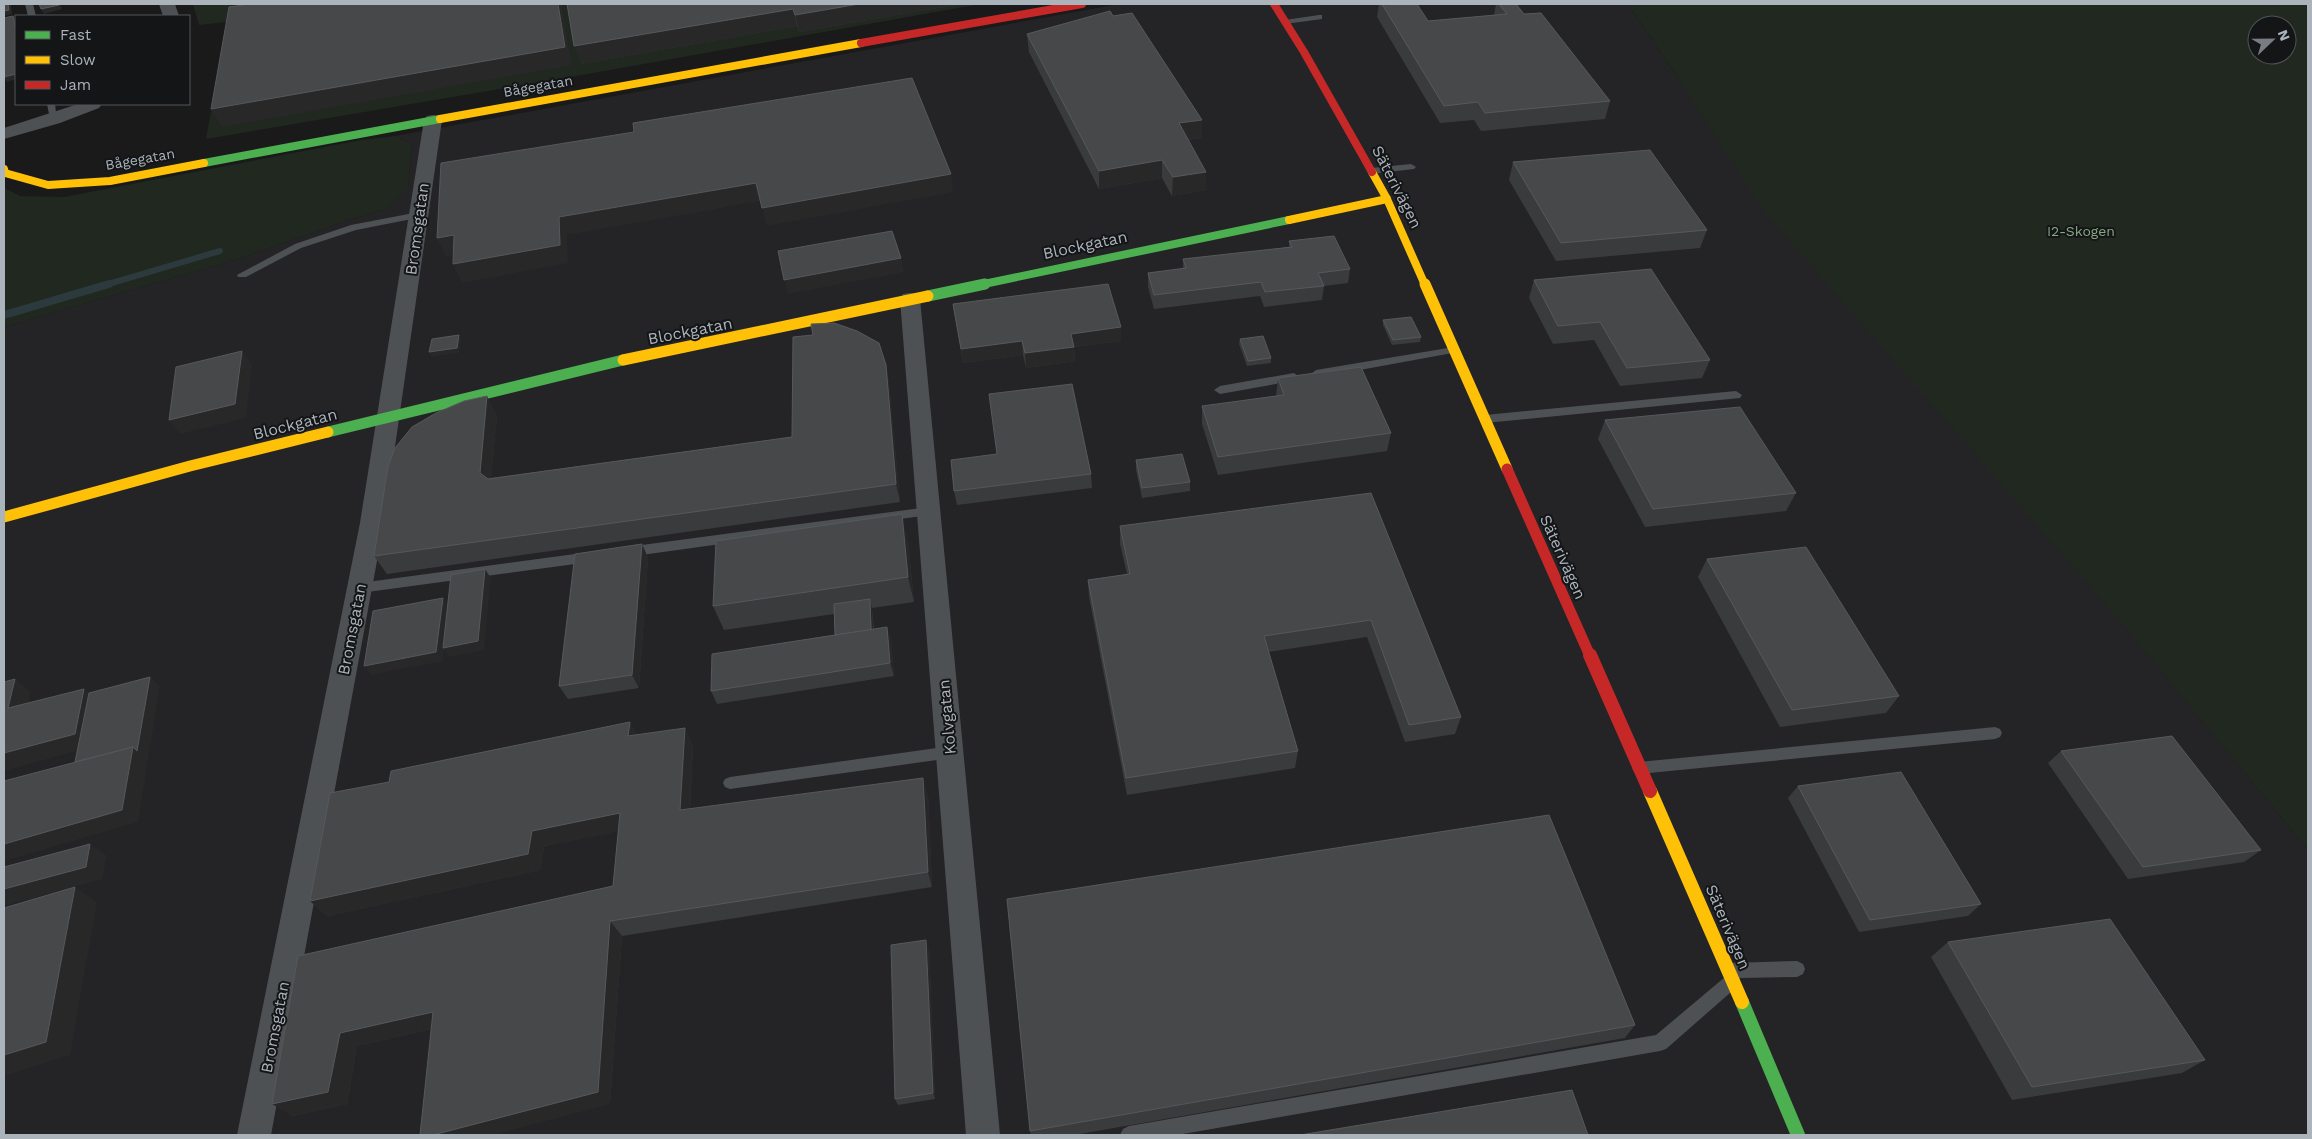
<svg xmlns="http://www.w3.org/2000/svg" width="2312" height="1139" viewBox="0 0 2312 1139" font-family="'Work Sans',sans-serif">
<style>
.built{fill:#242427}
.green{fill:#202820;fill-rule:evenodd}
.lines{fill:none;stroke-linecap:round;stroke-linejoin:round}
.stream-far1{stroke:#2c393d;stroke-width:6}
.stream{stroke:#2c393d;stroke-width:8}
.lane{fill:#4e5154;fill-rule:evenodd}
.street{fill:#4e5154;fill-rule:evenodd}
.fast-far2{stroke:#4caf50;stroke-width:8}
.fast-far1{stroke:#4caf50;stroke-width:11}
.fast{stroke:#4caf50;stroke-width:14}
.slow-far2{stroke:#ffc107;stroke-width:8}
.slow-far1{stroke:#ffc107;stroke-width:11}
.slow{stroke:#ffc107;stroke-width:14}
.jam-far2{stroke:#c62828;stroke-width:8}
.jam-far1{stroke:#c62828;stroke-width:11}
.jam{stroke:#c62828;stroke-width:14}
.wall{fill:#3a3b3d}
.shaded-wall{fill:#282829}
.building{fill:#47484a;stroke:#56595c}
.labels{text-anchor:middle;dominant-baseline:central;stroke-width:4;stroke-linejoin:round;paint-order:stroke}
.far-street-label{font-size:14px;fill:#abb3bb;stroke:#141517}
.far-park-label{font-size:14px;fill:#87a782;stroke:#141517}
.street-label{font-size:16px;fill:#abb3bb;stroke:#141517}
</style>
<rect width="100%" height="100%" fill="#1a1a1b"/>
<polygon class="built" points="1119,4 1628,4 1681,82 2308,850 2308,1135 4,1135 4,327 235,260 346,221 386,209 408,186 412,144 395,136"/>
<g class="green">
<polygon points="193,4 981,4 582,75 206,139 227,22 199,25"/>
<path d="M1628 4H2308V850L2121 622 1763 210 1681 82ZM2257 25H2287V55H2257Z"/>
<polygon points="395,136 412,144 408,187 386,209 346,221 235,260 4,327 4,188 20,196 64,197 361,140"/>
</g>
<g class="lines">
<polyline class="stream-far1" points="105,285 220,251"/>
<polyline class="stream" points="4,315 109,284"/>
<g class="lane">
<polygon points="25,4 33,4 36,16 28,16"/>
<polygon points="1319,15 1322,15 1322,19 1285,24 1281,22 1285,20"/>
<polygon points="47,104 55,104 57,121 50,119"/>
<polygon points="1411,164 1416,167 1414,169 1371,174 1366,171 1371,168"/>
<polygon points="419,212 422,213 422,217 356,230 301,248 246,277 238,277 237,275 295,244 351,225"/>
<polygon points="1454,347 1458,348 1459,350 1458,352 1316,378 1311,374 1316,370"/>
<polygon points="1294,373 1299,377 1298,380 1220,394 1214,390 1220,386"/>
<polygon points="1736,391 1742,395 1740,398 1485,423 1479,419 1485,415"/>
<polygon points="929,507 935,511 929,515 627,557 621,552 627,547"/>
<polygon points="590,552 596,557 590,562 360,593 356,591 354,588 356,585 360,583"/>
<polygon points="1995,727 2000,729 2002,733 2000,737 1995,739 1639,774 1634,772 1632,768 1634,764 1639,762"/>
<polygon points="951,746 956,748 958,752 956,756 951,758 730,789 725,787 723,783 725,779 730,777"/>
<polygon points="1797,961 1803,964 1805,969 1803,974 1797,977 1740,978 1739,985 1666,1049 1660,1051 1177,1135 1120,1135 1123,1129 1129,1126 1656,1035 1725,977 1721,971 1723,966 1729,963"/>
</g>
<g class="street">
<polygon points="159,4 175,4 179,16 163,16"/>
<polygon points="78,104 102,104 99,108 60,123 4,139 4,128"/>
<polygon points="433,115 439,116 442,120 384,523 271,1135 237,1135 360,523 424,120 427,116"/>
<polygon points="910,293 917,294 920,299 1000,1135 966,1135 900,299 903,294"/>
</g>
<g class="fast-far2">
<polyline points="204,163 440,119"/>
<polyline points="979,285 1289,220"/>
</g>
<g class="fast-far1">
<polyline points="928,296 985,284"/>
<polyline points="328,432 623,360"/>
</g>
<polyline class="fast" points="1742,1002 1798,1135"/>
<g class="slow-far2">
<polyline points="440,119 861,43"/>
<polyline points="4,169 5,173 48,185 110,181 204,163"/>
<polyline points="1372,172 1387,199 1425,285"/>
<polyline points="1289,220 1387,199"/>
</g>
<g class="slow-far1">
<polyline points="1425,284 1507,469"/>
<polyline points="623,360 928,296"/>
<polyline points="4,517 190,466 328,432"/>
</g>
<polyline class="slow" points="1650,791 1742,1002"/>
<g class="jam-far2">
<polyline points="1274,4 1304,52 1372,172"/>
<polyline points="861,43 1082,4"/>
</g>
<polyline class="jam-far1" points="1507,469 1590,656"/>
<polyline class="jam" points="1590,655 1650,791"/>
</g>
<g class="wall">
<polygon points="567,4 961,4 799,32 797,26 581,64"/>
<polygon points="1379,4 1417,4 1428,21 1494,15 1496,4 1516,4 1524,14 1610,101 1605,119 1481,131 1474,120 1440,123 1377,17"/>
<polygon points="1113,16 1202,138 1188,140 1206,172 1206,190 1172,196 1162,178 1099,189 1029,52 1027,34"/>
<polygon points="1513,162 1707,230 1700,248 1556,261 1509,180"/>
<polygon points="1289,241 1350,269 1348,283 1324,286 1322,300 1264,307 1260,296 1154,309 1148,287 1148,273 1183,269 1183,259 1289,247"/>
<polygon points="1534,280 1710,360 1702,378 1620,386 1594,340 1553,344 1529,298"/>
<polygon points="953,304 1121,341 1074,347 1075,361 1026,368 1023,355 963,363"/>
<polygon points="1383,320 1421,337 1420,342 1392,345 1383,325"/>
<polygon points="1240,339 1271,358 1271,363 1247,366 1239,344"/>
<polygon points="886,365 889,383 900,502 387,574 374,556 497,415 491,478 792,437"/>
<polygon points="1278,378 1391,433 1387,451 1218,475 1202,424 1202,406 1276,396"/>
<polygon points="1605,420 1796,493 1786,511 1645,527 1598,439"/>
<polygon points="1136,460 1190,482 1190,491 1142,498 1136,470"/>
<polygon points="1091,474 1092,488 957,505 954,491"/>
<polygon points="1371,493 1461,717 1455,734 1405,742 1367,637 1268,652 1298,751 1295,768 1127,795 1089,597 1088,580 1127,574 1120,544 1120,526"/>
<polygon points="908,540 914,602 872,608 874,629 887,627 891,641 894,676 717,704 711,691 835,635 834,614 724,630 713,606"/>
<polygon points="642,544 648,558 639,688 568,699 559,686"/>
<polygon points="1707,559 1899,696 1886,713 1780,727 1698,577"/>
<polygon points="630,722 637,735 693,745 690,809 928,794 932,887 622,936 610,1104 431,1029 357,1046 347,1104 292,1116 298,956 613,886 618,831 544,846 540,870 327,916 310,901 389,782"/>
<polygon points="2061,751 2261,850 2244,862 2128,879 2048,763"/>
<polygon points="1798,786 1981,904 1968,916 1859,932 1788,798"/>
<polygon points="1948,942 2205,1060 2182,1073 2012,1100 1931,957"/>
<polygon points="929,947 935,1099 898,1105 895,1099"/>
<polygon points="1635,1025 1625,1038 1074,1135 1031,1135 1030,1131"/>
</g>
<g class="shaded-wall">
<polygon points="8,4 11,4 12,14 4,16 4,11"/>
<polygon points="59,4 60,4 62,9 44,14 41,9"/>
<polygon points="558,4 561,4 572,65 222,127 211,109"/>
<polygon points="859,4 961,4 799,32 795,15"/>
<polygon points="793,9 797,26 581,64 574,46"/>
<polygon points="13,16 16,20 16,32"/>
<polygon points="16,74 16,79 7,82 4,77"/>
<polygon points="1202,120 1202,138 1178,141 1179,123"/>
<polygon points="1162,160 1162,178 1099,189 1099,171"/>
<polygon points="1206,172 1206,190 1172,196 1173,177"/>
<polygon points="951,174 953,192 767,226 762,208"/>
<polygon points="756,183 761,201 567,235 568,263 462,283 453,264 559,217"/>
<polygon points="454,235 464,253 446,256 437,238"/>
<polygon points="901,258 904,272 788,294 784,280"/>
<polygon points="1121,327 1121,341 1074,347 1075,361 1026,368 1025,353 1071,334"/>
<polygon points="459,335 461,340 459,353 432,357 429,352"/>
<polygon points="1022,341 1023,355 963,363 961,349"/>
<polygon points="242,351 252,365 246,418 180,434 169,420"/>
<polygon points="886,365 889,383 900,502 896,484"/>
<polygon points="487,396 497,415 490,491 480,473"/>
<polygon points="4,445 5,461 4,461"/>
<polygon points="902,514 908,540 914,602 908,577"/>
<polygon points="642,544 648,558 639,688 632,675"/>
<polygon points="485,569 491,578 484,650 449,657 444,650 443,661 371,675 364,666 443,598 450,607"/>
<polygon points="870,599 872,608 874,643 872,634"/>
<polygon points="887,627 891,641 894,676 890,663"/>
<polygon points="150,677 160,686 138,822 4,861 4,844 133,747"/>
<polygon points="15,679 31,692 24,721 8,708"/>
<polygon points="84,689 99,702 91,747 4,771 4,753"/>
<polygon points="630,722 639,738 628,736"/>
<polygon points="685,728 693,745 689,826 680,810"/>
<polygon points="923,778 928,794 932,887 928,872"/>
<polygon points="620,813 630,829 544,846 540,870 327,916 310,901 532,831"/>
<polygon points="90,844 107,856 102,879 4,906 4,889"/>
<polygon points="75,887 97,902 70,1055 4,1076 4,1055"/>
<polygon points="610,921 622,936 610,1104 493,1135 433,1135"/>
<polygon points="926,940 929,947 935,1099 933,1093"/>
<polygon points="433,1012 448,1025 357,1046 347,1104 292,1116 272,1104 340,1033"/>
</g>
<g class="building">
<polygon points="4,4 8,4 9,10 4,11"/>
<polygon points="39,4 59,4 59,5 41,9"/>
<polygon points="250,4 558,4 565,47 211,109 229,7"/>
<polygon points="567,4 859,4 795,15 793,9 574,46"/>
<polygon points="1382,4 1417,4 1428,21 1507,14 1499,4 1516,4 1524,14 1541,13 1610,101 1485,113 1478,102 1444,106"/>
<polygon points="1110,11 1113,16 1132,13 1202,120 1179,123 1206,172 1173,177 1162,160 1099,171 1027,34"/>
<polygon points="13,16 16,32 16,74 4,77 4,18"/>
<polygon points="912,78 951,174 762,208 756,183 559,217 560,245 453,264 454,235 437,238 441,163 634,132 633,123"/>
<polygon points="1650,150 1707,230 1561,243 1513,162"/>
<polygon points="892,231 901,258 784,280 778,251"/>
<polygon points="1334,236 1350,269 1318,273 1324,286 1265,292 1261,282 1154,295 1148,273 1186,268 1183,259 1292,247 1289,241"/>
<polygon points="1651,269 1710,360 1627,368 1600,322 1558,326 1534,280"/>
<polygon points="1108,284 1121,327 1071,334 1074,347 1025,353 1022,341 961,349 953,304"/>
<polygon points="1411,317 1421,337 1393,340 1383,320"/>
<polygon points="834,323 857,331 879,343 886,365 896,484 374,556 388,466 395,448 412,427 436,413 464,401 487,396 480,473 488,479 792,437 793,337 813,335 811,324"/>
<polygon points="459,335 457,348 429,352 432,339"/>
<polygon points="1263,336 1271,358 1248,361 1240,339"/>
<polygon points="242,351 235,404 169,420 176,367"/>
<polygon points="1361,367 1391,433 1218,457 1202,406 1284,395 1278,378"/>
<polygon points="1072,384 1091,474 954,491 951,460 997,454 989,394"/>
<polygon points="1740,407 1796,493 1653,509 1605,420"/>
<polygon points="1182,454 1190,482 1142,488 1136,460"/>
<polygon points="1371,493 1461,717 1409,725 1371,620 1264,636 1298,751 1126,778 1088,580 1130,574 1120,526"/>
<polygon points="902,514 908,577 713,606 716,541"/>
<polygon points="642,544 632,675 559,686 575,554"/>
<polygon points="1806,547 1899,696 1792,710 1707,559"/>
<polygon points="485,569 478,641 443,648 451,575"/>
<polygon points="443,598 436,652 364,666 373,611"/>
<polygon points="870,599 871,630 835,635 834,604"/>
<polygon points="887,627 890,663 711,691 712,654"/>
<polygon points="150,677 137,751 133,747 75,762 89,693"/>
<polygon points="15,679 8,708 84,689 75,734 4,753 4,682"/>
<polygon points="630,722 628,736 685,728 680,810 923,778 928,872 610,921 598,1092 433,1135 420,1135 433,1012 340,1033 328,1092 272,1104 298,956 613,886 620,813 532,831 528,854 310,901 330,793 389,782 391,771"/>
<polygon points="2172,736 2261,850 2143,867 2061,751"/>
<polygon points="133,747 122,810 4,844 4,781"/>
<polygon points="1901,772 1981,904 1870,920 1798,786"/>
<polygon points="1549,815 1635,1025 1030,1131 1007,899"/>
<polygon points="90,844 86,867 4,889 4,867"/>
<polygon points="75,887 46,1042 4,1055 4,908"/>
<polygon points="2110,919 2205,1060 2032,1087 1948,942"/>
<polygon points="926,940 933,1093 895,1099 891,945"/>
<polygon points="1572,1090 1588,1135 1300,1135"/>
</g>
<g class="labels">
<g class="far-street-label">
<text transform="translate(538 86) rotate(-10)">Bågegatan</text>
<text transform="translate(140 159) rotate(-10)">Bågegatan</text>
</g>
<g class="far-park-label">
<text x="2081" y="231">I2-Skogen</text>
</g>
<g class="street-label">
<text transform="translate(1397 187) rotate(63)">Säterivägen</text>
<text transform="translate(417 229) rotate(-82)">Bromsgatan</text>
<text transform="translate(1085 245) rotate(-12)">Blockgatan</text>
<text transform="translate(690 331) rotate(-11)">Blockgatan</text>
<text transform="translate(295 424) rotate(-14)">Blockgatan</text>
<text transform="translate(1563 557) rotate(66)">Säterivägen</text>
<text transform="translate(352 629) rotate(-79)">Bromsgatan</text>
<text transform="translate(947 717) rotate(-95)">Kolvgatan</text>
<text transform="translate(1728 927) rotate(67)">Säterivägen</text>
<text transform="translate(275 1027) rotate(-79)">Bromsgatan</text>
</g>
</g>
<rect width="2312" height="1139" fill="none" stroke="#abb3bb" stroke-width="10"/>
<rect x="15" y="15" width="175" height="90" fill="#141517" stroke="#505459"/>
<rect x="25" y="31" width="25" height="8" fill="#4caf50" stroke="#505459"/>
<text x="60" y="40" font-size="15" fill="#abb3bb">Fast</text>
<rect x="25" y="56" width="25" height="8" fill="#ffc107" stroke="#505459"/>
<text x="60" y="65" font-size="15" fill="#abb3bb">Slow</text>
<rect x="25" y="81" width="25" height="8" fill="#c62828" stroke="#505459"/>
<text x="60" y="90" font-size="15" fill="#abb3bb">Jam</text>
<g transform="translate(2272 40) rotate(68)"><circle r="24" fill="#141517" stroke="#505459"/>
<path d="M0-4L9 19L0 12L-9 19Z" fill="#787d83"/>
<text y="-8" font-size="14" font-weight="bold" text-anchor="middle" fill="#abb3bb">N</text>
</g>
</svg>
